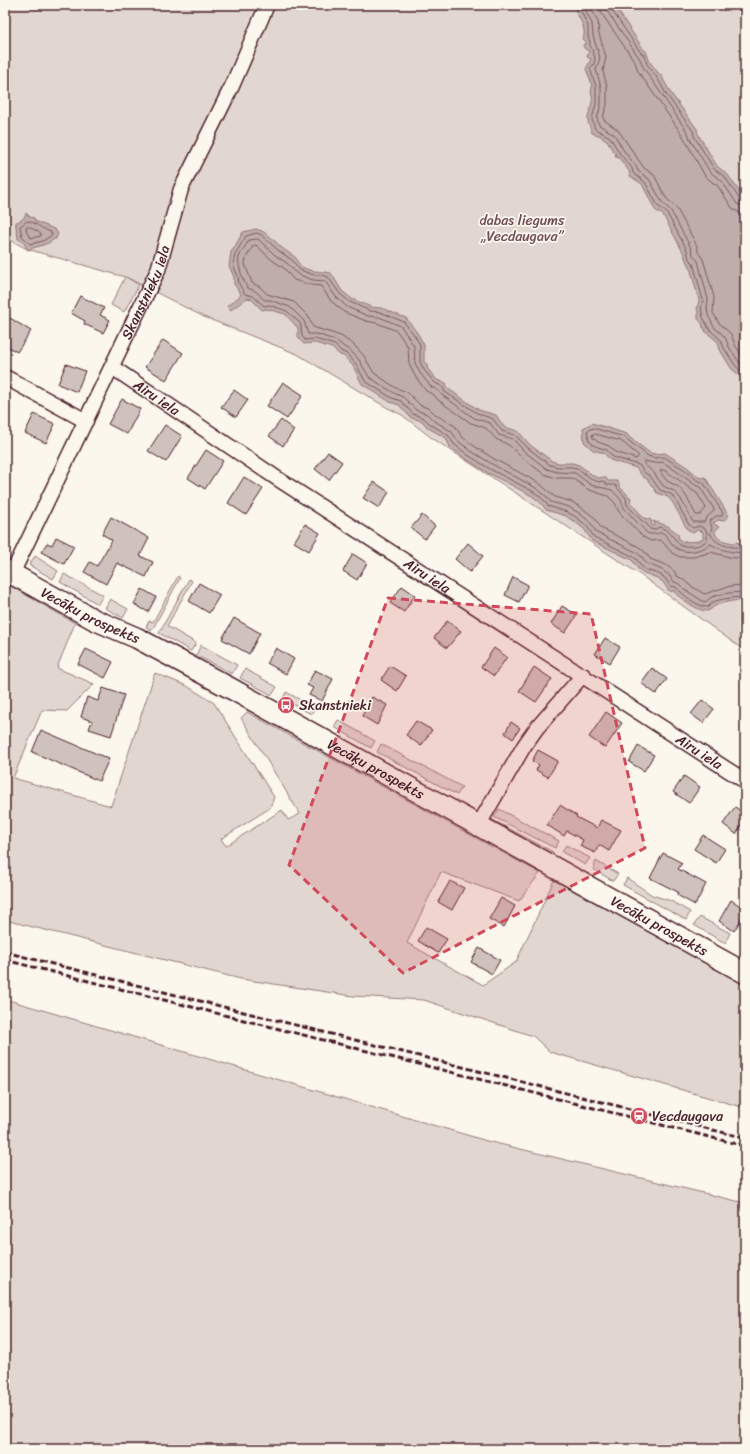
<svg xmlns="http://www.w3.org/2000/svg" width="750" height="1454" viewBox="0 0 750 1454" font-family="Sriracha,sans-serif">
<style>
.green{fill:#e2d7d0;stroke:#967b7e}
.water{fill:#bfadaa;stroke:#907477}
.lines{fill:none;stroke-linecap:round;stroke-linejoin:round}
.shore{stroke:#79585e;stroke-width:1}
.building{fill:#cfc2bc;stroke:#4a1f2b}
.street-casing{stroke:#4a1f2b;stroke-width:17}
.secondary-casing{stroke:#4a1f2b;stroke-width:23}
.street{stroke:#fbf7ec;stroke-width:14}
.secondary{stroke:#fbf7ec;stroke-width:20}
.rail{stroke:#4a1f2b;stroke-width:3;stroke-dasharray:6 3;stroke-linecap:butt}
.marked{fill:#d1495b;fill-opacity:0.2;stroke:#d1495b;stroke-width:3;stroke-dasharray:8 5;stroke-linejoin:round}
.labels{text-anchor:middle;dominant-baseline:central;stroke-width:3.5;stroke-linejoin:round;paint-order:stroke}
.park-label{font-size:14px;fill:#704d54;stroke:#fbf7ec}
.street-label{font-size:14px;fill:#4a1f2b;stroke:#fbf7ec}
.poi-label{font-size:14px;fill:#4a1f2b;stroke:#fbf7ec;text-anchor:start}
</style>
<rect width="100%" height="100%" fill="#fbf7ec"/>
<filter id="ink" filterUnits="userSpaceOnUse"><feTurbulence type="fractalNoise" baseFrequency=".025" numOctaves="2"/><feDisplacementMap in="SourceGraphic" scale="8" xChannelSelector="R" yChannelSelector="G"/><feConvolveMatrix kernelMatrix="1 2 1 2 8 2 1 2 1" color-interpolation-filters="sRGB"/></filter>
<g filter="url(#ink)">
<g class="green">
<polygon points="5,5 745,5 745,651 639,574 432,438 402,415 386,407 297,354 204,317 126,277 139,285 124,312 111,305 125,277 27,249 5,237"/>
<polygon points="35,556 58,571 53,579 29,565"/>
<polygon points="64,574 103,595 98,604 60,582"/>
<polygon points="178,576 180,578 152,630 146,627 149,621 153,622"/>
<polygon points="189,579 192,581 167,626 196,643 191,651 159,633"/>
<polygon points="5,583 75,623 57,668 94,684 67,711 42,710 13,778 111,806 155,673 187,686 214,703 274,797 270,808 221,839 226,846 282,810 288,820 300,814 241,718 247,712 540,873 519,901 441,872 407,943 483,985 516,962 554,880 745,985 745,1108 550,1052 533,1036 424,1000 353,996 241,979 5,920"/>
<polygon points="110,599 128,609 123,618 105,608"/>
<polygon points="201,645 237,665 232,674 196,655"/>
<polygon points="245,669 277,687 272,695 240,678"/>
<polygon points="286,692 315,708 311,714 283,699"/>
<polygon points="338,720 375,741 371,748 334,727"/>
<polygon points="381,744 462,787 457,795 377,752"/>
<polygon points="499,809 559,841 555,848 494,817"/>
<polygon points="491,819 553,852 550,857 490,822"/>
<polygon points="566,845 590,858 585,865 562,852"/>
<polygon points="596,861 618,874 613,881 593,869"/>
<polygon points="627,878 652,895 671,901 690,912 686,920 623,885"/>
<polygon points="700,917 730,933 725,943 694,925"/>
<polygon points="5,999 487,1141 745,1203 745,1449 5,1449"/>
</g>
<g class="water">
<path d="M573 5H613L616 8 644 50 646 51 650 62 659 74 661 75 670 92 697 129 698 134 717 166 728 175 745 200V381L731 368 720 350 718 342 705 331V328H703L702 323 698 319V312L697 309 699 300 689 264 687 263 683 252 663 215 655 210 642 184 630 176 629 171 619 158 616 157 615 152 613 151 607 140 603 139 601 136 592 133C591 129 587 122 588 118 589 109 595 100 591 92L592 87 591 82 586 69 591 59 587 57 589 51 585 49 583 46 584 44 587 43 583 39C587 29 580 20 575 10L576 8Z"/>
<path d="M26 213 30 217 34 218 35 221 54 229 58 233 56 239H54C47 246 38 245 29 250L27 249C24 244 24 241 18 239 18 234 15 227 16 222 21 221 24 219 26 213Z"/>
<path d="M256 229C267 232 273 239 281 247 285 251 292 254 296 258 297 261 299 264 301 266 308 272 322 271 331 273L342 291 352 299 371 307 381 308 406 318 418 334 424 345V362L428 365 427 368 437 380 446 383 447 388 479 410 496 415 504 427 518 431 530 445 552 461 558 463H573L579 465 595 477 599 478 602 477 606 478 608 481H617L620 487 631 498 630 502 644 518 651 520 652 525 654 526 655 524 653 521 668 526 678 534 679 539 683 542C690 541 696 543 703 539V532L698 530 693 533 687 529 673 503 668 497 657 493 647 479 643 477 636 468 610 460 604 453 593 450 584 442 583 428 592 423 627 434 629 437 650 453 655 454 665 453 687 467 700 478 705 477 729 516 723 521 718 520 713 523 719 527 715 531C715 540 725 541 733 543L736 542 745 545V602C736 599 726 602 717 605 713 606 712 610 707 611 699 612 680 598 674 592L675 589 672 592 668 590 663 582 657 578 644 573 638 569 632 560 592 541 584 529 574 521 570 519 566 516 546 510 541 503 532 496 488 473 466 459 450 447 446 438 428 428 422 421 411 418 399 405 390 402 362 384 353 366 344 356 340 355 332 348 315 343 304 344C297 337 298 339 298 328L285 314 267 309 262 310 251 299 247 298 231 310 227 306 240 296 241 294 234 284V277L229 266 231 252 234 248 243 232Z"/>
</g>
<g class="lines">
<g class="shore">
<path d="M578 5 588 26V37L590 42V46C593 49 593 54 595 58L594 64 590 68 596 87V104L592 119 595 129 610 137 620 154 632 168 633 173 645 182 658 206 667 213 687 250 689 259 693 263 703 300 701 308 703 317 709 329 721 340 724 348 735 365 745 376"/>
<polyline points="584,5 585,9 592,24 593,36 600,58 596,70 601,87 601,105 597,118 599,125 614,134 624,151 636,166 638,171 649,179 662,202 671,211 691,248 693,255 698,261 708,299 707,308 708,315 714,327 725,337 729,347 739,362 745,369"/>
<polyline points="590,5 598,22 599,34 606,57 603,71 607,87 607,105 603,117 604,120 618,130 644,168 654,175 666,198 676,207 697,246 698,252 703,259 714,297 713,313 719,323 731,334 735,345 745,360"/>
<polyline points="599,5 602,14 635,62 638,71 683,136 705,176 712,182 717,185 733,209 738,212 745,213"/>
<polyline points="605,5 607,11 640,59 643,67 688,133 690,139 710,172 722,181 737,204 745,207"/>
<polyline points="610,5 611,9 641,53 644,55 647,64 658,79 666,94 693,131 694,136 714,169 725,177 740,200 745,202"/>
<path d="M27 221C34 221 43 230 51 232L52 235 43 241 30 244 22 236 20 227Z"/>
<polygon points="29,227 37,231 41,234 41,236 31,238 27,233 26,228"/>
<polygon points="593,434 595,434 621,441 638,455 638,457 636,459 616,452 609,446 598,442 593,438"/>
<polygon points="644,461 654,463 663,462 682,475 695,485 700,487 714,509 714,511 708,516 704,522 693,522 681,499 674,491 663,486 654,473 645,465"/>
<polygon points="661,470 664,470 679,480 692,490 697,493 706,508 700,515 696,515 686,496 679,487 667,481 661,473"/>
<path d="M745 548C732 547 716 547 710 533L712 528 710 521 716 516H722L723 513 703 482 698 481 685 470 664 457 654 458 648 456 624 437 593 428 587 431 589 441 595 446 607 450 613 457 639 465 645 473 650 476 660 490 671 494 676 501 689 525 693 528 700 526 706 530 707 533V540C700 548 690 546 681 546L667 530 659 527 654 530 650 529 647 524 642 521 627 505 626 498 615 485H607L603 481 599 482 593 480 577 468 572 467H558L550 465 528 448 515 435 502 431 493 419 477 413 445 392 442 386 435 383 424 370 420 362V345L415 336 404 322 380 312 370 311 350 302 340 294 328 277 322 275H314L300 270 292 260 279 251 260 234 256 233 246 236 235 254 233 265 238 276 239 284 245 294 253 296 264 306 269 305 287 311 300 323 301 327 302 336 305 340 315 339 335 345 341 351 347 354 356 364 365 381 392 398 401 401 413 414 424 418 430 424 448 435 454 444 468 455 490 469 534 492 544 500 548 506 567 512 576 517 587 526 594 537 634 557 638 561 642 567 646 570 659 574 666 579 670 586 676 587C682 594 699 608 708 607 710 605 711 604 713 602 719 599 739 596 745 598"/>
<path d="M745 553C733 552 721 551 711 544 700 551 683 556 673 545 669 541 668 536 663 533 658 532 654 536 647 533L624 508 621 500 612 490 591 485 575 473 557 472 547 469 525 452 513 439 499 435 490 423 474 418 442 395 438 390 431 387 420 373 415 363 414 346 401 326 379 317 368 316 347 307 336 297 325 281 313 280 297 274 288 264 275 255 258 239 249 240C246 246 241 251 239 257 237 263 243 282 247 287 250 290 252 289 255 291 259 293 261 298 265 300H270L290 307 304 321 308 334H317L337 341 344 347 350 350 359 360 369 377 394 393 403 397 416 410 427 414 433 420 451 431 458 441 471 451 492 464 536 488 547 497 551 502 569 507 579 513 590 522 597 533 636 552 642 557 646 563 662 570 669 575 673 581 679 584 684 589 704 602C708 601 708 599 712 597 719 594 738 591 745 593"/>
<path d="M745 559 729 557 711 552 694 557H680L672 553 661 540 651 541 643 537 619 512 615 503 608 496 589 490 572 478H556L544 474 521 457 509 445 496 439 486 428 471 423 438 400 434 395 426 391 415 376 409 364 408 347 397 331 377 323 366 321 344 312 331 301 321 286 311 285 294 280 284 268 272 260 256 245 253 246 246 258 245 264 252 283 260 287 267 294 294 302 308 316 313 327 341 336 354 345 364 356 374 373 396 388 407 392 420 405 430 409 436 415 455 426 462 437 474 446 494 459 539 483 555 497 572 502 582 508 595 518 601 528 639 547 646 553 650 559 666 565 674 571 677 576 684 580 688 584 704 594C716 591 731 583 745 586"/>
</g>
</g>
<g class="building">
<polygon points="80,296 104,308 100,315 110,320 103,333 84,324 85,321 71,313"/>
<polygon points="10,318 31,331 17,352 5,345 5,326"/>
<polygon points="163,340 183,353 166,380 145,367"/>
<polygon points="66,364 85,371 77,392 58,384"/>
<polygon points="283,382 303,395 287,419 267,406"/>
<polygon points="234,390 248,400 236,417 221,407"/>
<polygon points="122,399 140,409 127,434 108,424"/>
<polygon points="34,414 55,424 46,443 25,433"/>
<polygon points="281,420 294,430 283,446 269,436"/>
<polygon points="165,425 182,436 166,462 148,451"/>
<polygon points="206,450 223,461 205,489 188,478"/>
<polygon points="328,452 342,462 329,480 315,469"/>
<polygon points="244,477 263,489 246,515 228,503"/>
<polygon points="374,482 389,492 379,508 363,498"/>
<polygon points="422,515 435,526 425,539 411,528"/>
<polygon points="111,517 149,538 140,556 153,562 146,577 117,563 106,584 84,572 90,562 97,566 112,540 102,534"/>
<polygon points="305,524 320,533 309,551 294,542"/>
<polygon points="56,537 74,546 64,564 41,552 47,543 52,545"/>
<polygon points="468,543 483,556 470,572 455,559"/>
<polygon points="353,554 367,563 357,580 343,571"/>
<polygon points="513,577 528,585 519,602 505,595"/>
<polygon points="199,583 220,595 209,613 189,601"/>
<polygon points="402,586 415,595 404,612 390,603"/>
<polygon points="142,589 156,597 148,612 134,604"/>
<polygon points="562,606 577,615 565,633 551,624"/>
<polygon points="234,618 260,633 249,654 222,639"/>
<polygon points="447,621 461,631 447,648 434,638"/>
<polygon points="605,638 620,647 610,663 595,654"/>
<polygon points="276,648 294,659 286,674 267,663"/>
<polygon points="494,648 507,657 494,676 481,667"/>
<polygon points="86,649 113,662 105,678 78,664"/>
<polygon points="390,666 406,676 397,691 381,680"/>
<polygon points="534,667 552,679 536,702 519,691"/>
<polygon points="652,668 667,679 656,694 641,683"/>
<polygon points="315,670 333,679 322,701 309,695 313,688 307,685"/>
<polygon points="103,688 124,695 111,736 89,729 92,721 81,717 87,697 98,701"/>
<polygon points="372,697 387,705 377,725 362,716"/>
<polygon points="702,700 714,709 703,723 691,714"/>
<polygon points="606,712 622,723 605,748 589,737"/>
<polygon points="416,721 432,730 421,746 406,735"/>
<polygon points="511,722 520,728 513,739 505,733"/>
<polygon points="41,730 109,759 99,781 32,752"/>
<polygon points="638,746 654,755 644,771 629,762"/>
<polygon points="538,750 558,761 548,777 536,770 539,765 532,761"/>
<polygon points="684,776 700,787 689,803 673,792"/>
<polygon points="560,805 577,816 576,817 597,828 601,820 621,830 609,851 599,845 595,853 580,846 583,840 567,831 564,836 547,825"/>
<polygon points="735,807 745,814 745,821 736,834 723,824"/>
<polygon points="703,835 725,849 716,863 694,849"/>
<polygon points="663,853 682,863 678,869 706,884 695,905 677,895 678,892 650,878"/>
<polygon points="450,881 464,888 452,910 438,902"/>
<polygon points="501,898 515,906 504,927 489,919"/>
<polygon points="731,900 745,909 745,913 734,931 719,921"/>
<polygon points="426,927 447,939 438,953 418,941"/>
<polygon points="479,948 500,960 492,974 471,962"/>
</g>
<g class="lines">
<defs>
<g id="street">
<path id="s1" d="M112 367 278 479 745 781"/>
<polyline points="5,377 86,421"/>
<path id="s2" d="M12 574 158 270 181 189 232 86 267 5"/>
<polyline points="478,826 524,746 536,729 583,675"/>
</g>
<g id="secondary">
<path id="s3" d="M5 570 95 620 137 638 230 688 745 973"/>
</g>
</defs>
<use href="#street" class="street-casing"/>
<use href="#secondary" class="secondary-casing"/>
<use href="#street" class="street"/>
<use href="#secondary" class="secondary"/>
<g class="rail">
<polyline points="5,952 745,1138"/>
<polyline points="5,960 745,1146"/>
</g>
</g>
</g>
<path class="marked" d="M388 598 591 614 645 848 403 973 289 865Z"/>
<defs>
<symbol id="bus-disc" viewBox="-11 -11 22 22"><circle r="9.5" fill="#d1495b" stroke="#fbf7ec"/><path d="M-5-6H5V4H4V6H2V4H-2V6H-4V4H-5ZM-3.5-4V0h7V-4ZM-3.5 1.2v1.5H-2V1.2ZM2 1.2v1.5H3.5V1.2Z" fill="#fff"/></symbol>
<symbol id="station-disc" viewBox="-11 -11 22 22"><circle r="9.5" fill="#d1495b" stroke="#fbf7ec"/><path d="M-3-6H3Q5-6 5-4V2Q5 4 3 4L4.5 6H3L1.5 4h-3L-3 6H-4.5L-3 4Q-5 4-5 2V-4Q-5-6-3-6ZM-3.5-4v3h7v-3ZM-3.5 1v1.5H-2V1ZM2 1v1.5H3.5V1Z" fill="#fff"/></symbol>
</defs>
<g fill-rule="evenodd">
<use href="#bus-disc" x="276" y="695" width="20" height="20"/>
<use href="#station-disc" x="629" y="1106" width="20" height="20"/>
</g>
<g class="labels">
<g class="park-label">
<text x="522" y="220">dabas liegums<tspan x="522" dy="16">„Vecdaugava”</tspan></text>
</g>
<g class="street-label">
<text stroke="none"><textPath href="#s2" startOffset="312">Skanstnieku iela</textPath></text>
<text stroke="none"><textPath href="#s1" startOffset="54">Airu iela</textPath></text>
<text stroke="none"><textPath href="#s1" startOffset="378">Airu iela</textPath></text>
<text stroke="none"><textPath href="#s3" startOffset="97">Vecāķu prospekts</textPath></text>
<text stroke="none"><textPath href="#s1" startOffset="702">Airu iela</textPath></text>
<text stroke="none"><textPath href="#s3" startOffset="421">Vecāķu prospekts</textPath></text>
<text stroke="none"><textPath href="#s3" startOffset="745">Vecāķu prospekts</textPath></text>
</g>
<g class="poi-label">
<text x="299" y="705">Skanstnieki</text>
<text x="652" y="1116">Vecdaugava</text>
</g>
</g>
<rect width="750" height="1454" fill="none" stroke="#fbf7ec" stroke-width="20"/>
<rect x="10" y="10" width="730" height="1434" fill="none" stroke="#4a1f2b" stroke-width="1.5" filter="url(#ink)"/>
</svg>
